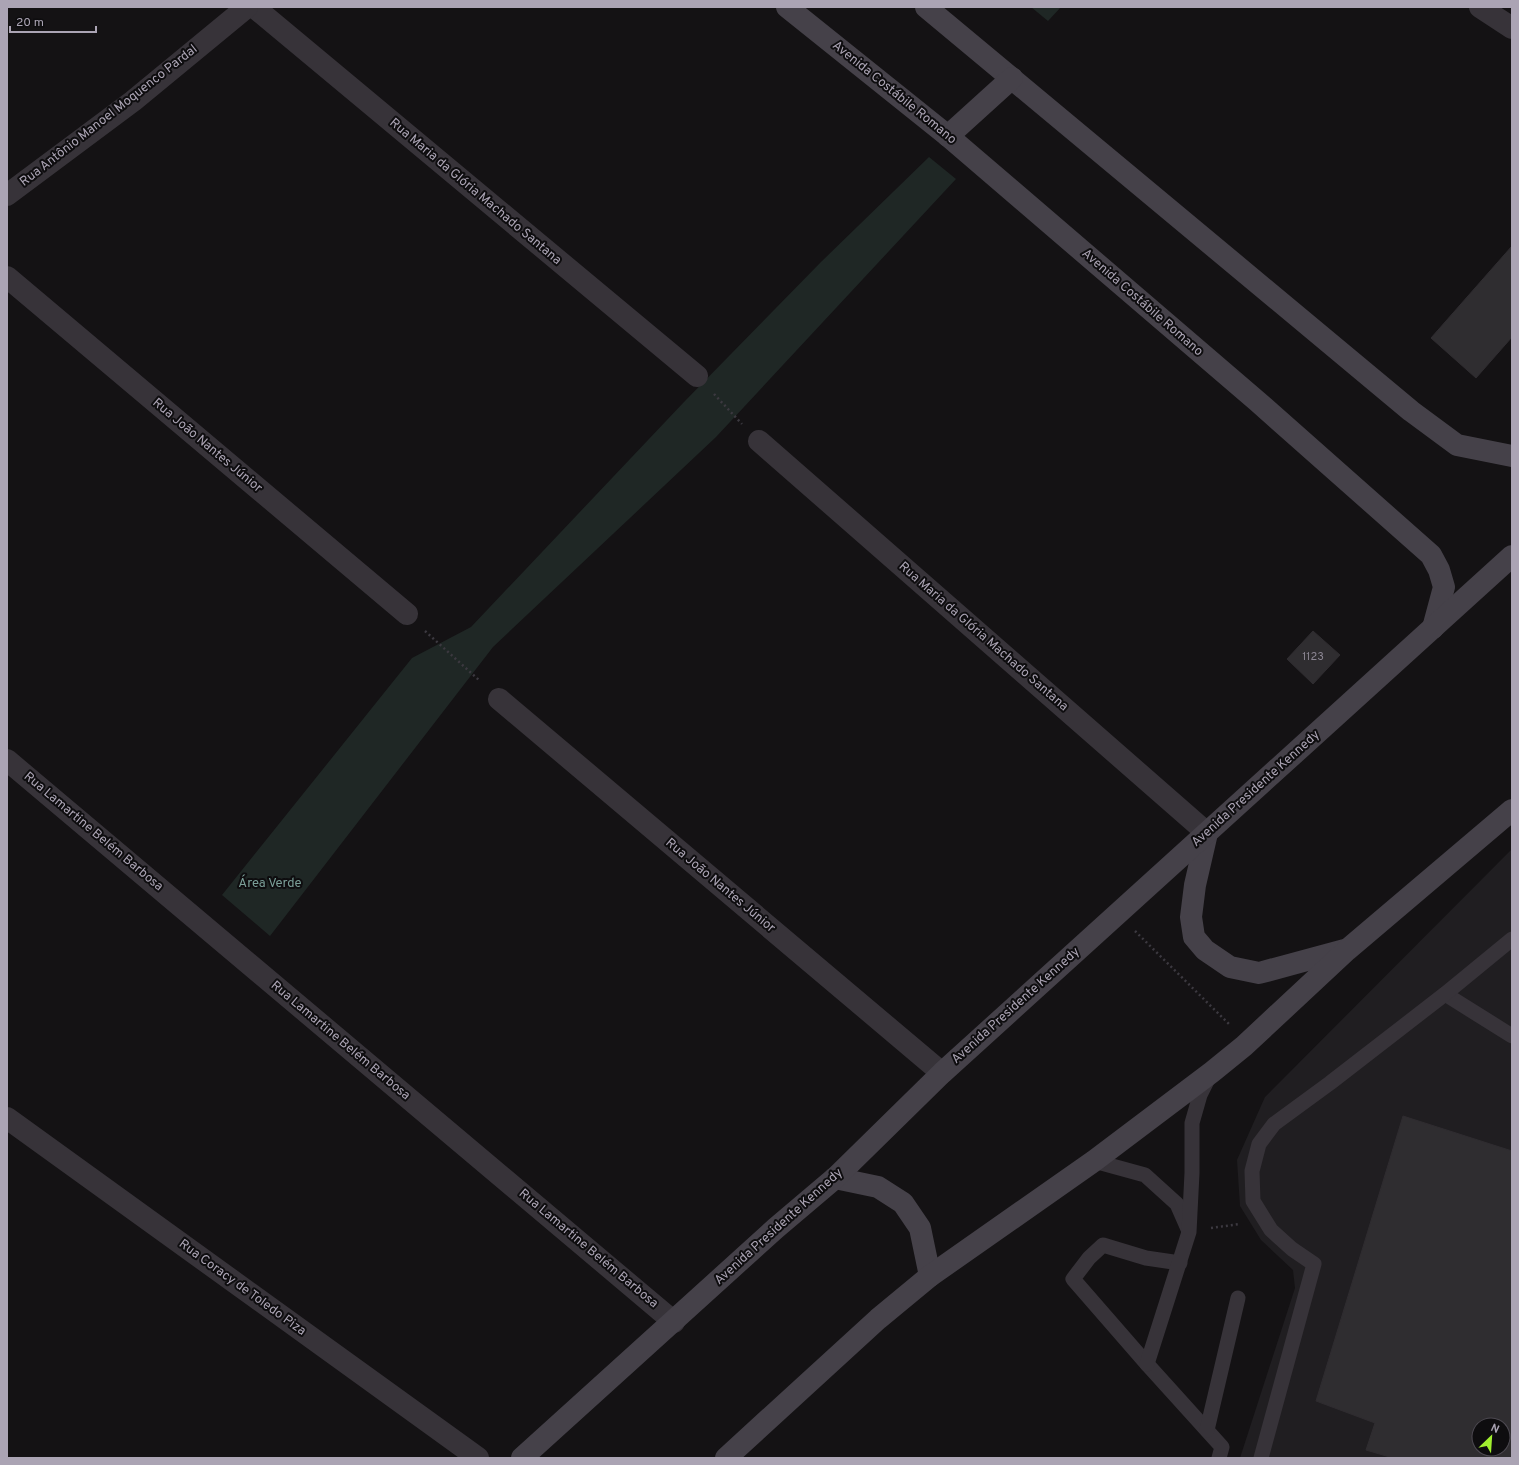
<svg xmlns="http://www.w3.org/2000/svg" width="1519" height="1465" viewBox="0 0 1519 1465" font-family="Overpass,sans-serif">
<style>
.built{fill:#201e21;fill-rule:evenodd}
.green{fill:#1f2725}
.building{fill:#2f2d30;stroke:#2f2c30;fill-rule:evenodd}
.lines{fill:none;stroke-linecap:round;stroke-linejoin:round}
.path{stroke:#3c3940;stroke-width:2.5;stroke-dasharray:2 3;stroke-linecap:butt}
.service{stroke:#373339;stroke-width:15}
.minor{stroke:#373339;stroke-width:22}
.tertiary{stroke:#373339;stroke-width:22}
.secondary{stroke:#454149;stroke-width:22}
.labels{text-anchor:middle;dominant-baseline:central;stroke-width:4;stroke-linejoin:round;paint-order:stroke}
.number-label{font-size:11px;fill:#8c8693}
.street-label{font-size:13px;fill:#aba4b4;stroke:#0e0d0f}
.park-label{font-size:13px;fill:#7b9f98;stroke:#0e0d0f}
</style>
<rect width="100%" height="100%" fill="#141214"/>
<path class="built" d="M1512 849V1458H1240L1295 1288 1293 1270 1261 1240 1240 1206 1237 1160 1265 1097ZM1479 1425H1503V1449H1479Z"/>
<g class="green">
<polygon points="1031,7 1061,7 1048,21"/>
<polygon points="929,157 956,179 716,437 493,647 270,936 222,895 412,658 471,627 684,402 821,262"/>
</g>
<g class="building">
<polygon points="1512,246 1512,337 1476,378 1431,338"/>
<polygon points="1313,631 1340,655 1313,684 1287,659"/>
<path d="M1403 1116 1512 1151V1458H1393L1366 1450 1375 1423 1316 1401ZM1479 1425H1503V1449H1479Z"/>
</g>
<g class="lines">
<g class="path">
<polyline points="714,394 742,424"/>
<polyline points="425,631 480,681"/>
<polyline points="1135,931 1230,1025"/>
<polyline points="1211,1228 1240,1224"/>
</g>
<g class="service">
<polyline points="1445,994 1512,1036"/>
<polyline points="1094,1161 1145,1175 1177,1204 1188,1229"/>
<polyline points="1180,1263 1146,1258 1103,1245 1089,1258 1073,1279 1147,1364 1222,1447 1219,1458"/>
<polyline points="1147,1364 1189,1232 1192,1173 1192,1123 1200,1095 1209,1077"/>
<polyline points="1207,1430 1238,1298"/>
<polyline points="1261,1458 1314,1264 1292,1249 1271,1230 1253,1201 1252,1171 1259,1144 1274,1124 1330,1083 1445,994 1512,939"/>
</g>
<g class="minor">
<polyline points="254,7 697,376"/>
<polyline points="1480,7 1512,28"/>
<polyline points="7,277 407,614"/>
<polyline points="759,441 1207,833"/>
<polyline points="499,699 942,1073"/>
<polyline points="7,760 674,1322"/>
<polyline points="7,1118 478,1458"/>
</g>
<polyline class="tertiary" points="7,195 133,101 247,7"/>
<g class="secondary">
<polyline points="787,7 948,136 1257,401 1431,555 1439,570 1444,587 1433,628"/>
<polyline points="926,7 1411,411 1457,445 1512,456"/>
<polyline points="948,136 1012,78"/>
<polyline points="1207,833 1195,885 1191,917 1194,937 1205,950 1230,967 1259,973 1344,950"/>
<polyline points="835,1178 878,1187 903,1203 920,1228 930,1276"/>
<polyline points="522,1458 776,1228 835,1178 942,1073 1512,556"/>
<polyline points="726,1458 878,1319 930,1276 1094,1161 1212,1072 1244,1046 1347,950 1512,810"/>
</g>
</g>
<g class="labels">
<g class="number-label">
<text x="1313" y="657">1123</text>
</g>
<g class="street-label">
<text transform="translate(894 93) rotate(39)">Avenida Costábile Romano</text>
<text transform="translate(109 116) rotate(-38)">Rua Antônio Manoel Moquenco Pardal</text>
<text transform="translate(475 192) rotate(40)">Rua Maria da Glória Machado Santana</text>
<text transform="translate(1142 303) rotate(41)">Avenida Costábile Romano</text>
<text transform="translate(207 446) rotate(40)">Rua João Nantes Júnior</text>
<text transform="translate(983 637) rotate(41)">Rua Maria da Glória Machado Santana</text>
<text transform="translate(1256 789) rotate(-42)">Avenida Presidente Kennedy</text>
<text transform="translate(93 832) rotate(40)">Rua Lamartine Belém Barbosa</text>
<text transform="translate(720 886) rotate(40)">Rua João Nantes Júnior</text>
<text transform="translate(1016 1006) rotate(-42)">Avenida Presidente Kennedy</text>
<text transform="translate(340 1041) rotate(40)">Rua Lamartine Belém Barbosa</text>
<text transform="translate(779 1227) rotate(-42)">Avenida Presidente Kennedy</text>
<text transform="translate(588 1249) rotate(40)">Rua Lamartine Belém Barbosa</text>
<text transform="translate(242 1288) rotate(36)">Rua Coracy de Toledo Piza</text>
</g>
<g class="park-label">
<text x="270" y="884">Área Verde</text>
</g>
</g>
<rect width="1519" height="1465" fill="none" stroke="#aba4b4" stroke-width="16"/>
<g transform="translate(1491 1437) rotate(25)"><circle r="19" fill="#0e0d0f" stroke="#4d4951"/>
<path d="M0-3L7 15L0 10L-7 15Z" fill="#a1ef2f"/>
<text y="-6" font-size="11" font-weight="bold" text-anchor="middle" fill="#aba4b4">N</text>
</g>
<path d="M10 26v6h86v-6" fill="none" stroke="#aba4b4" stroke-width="2"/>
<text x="16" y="26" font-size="12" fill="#aba4b4" stroke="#0e0d0f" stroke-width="3" paint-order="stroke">20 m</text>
</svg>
